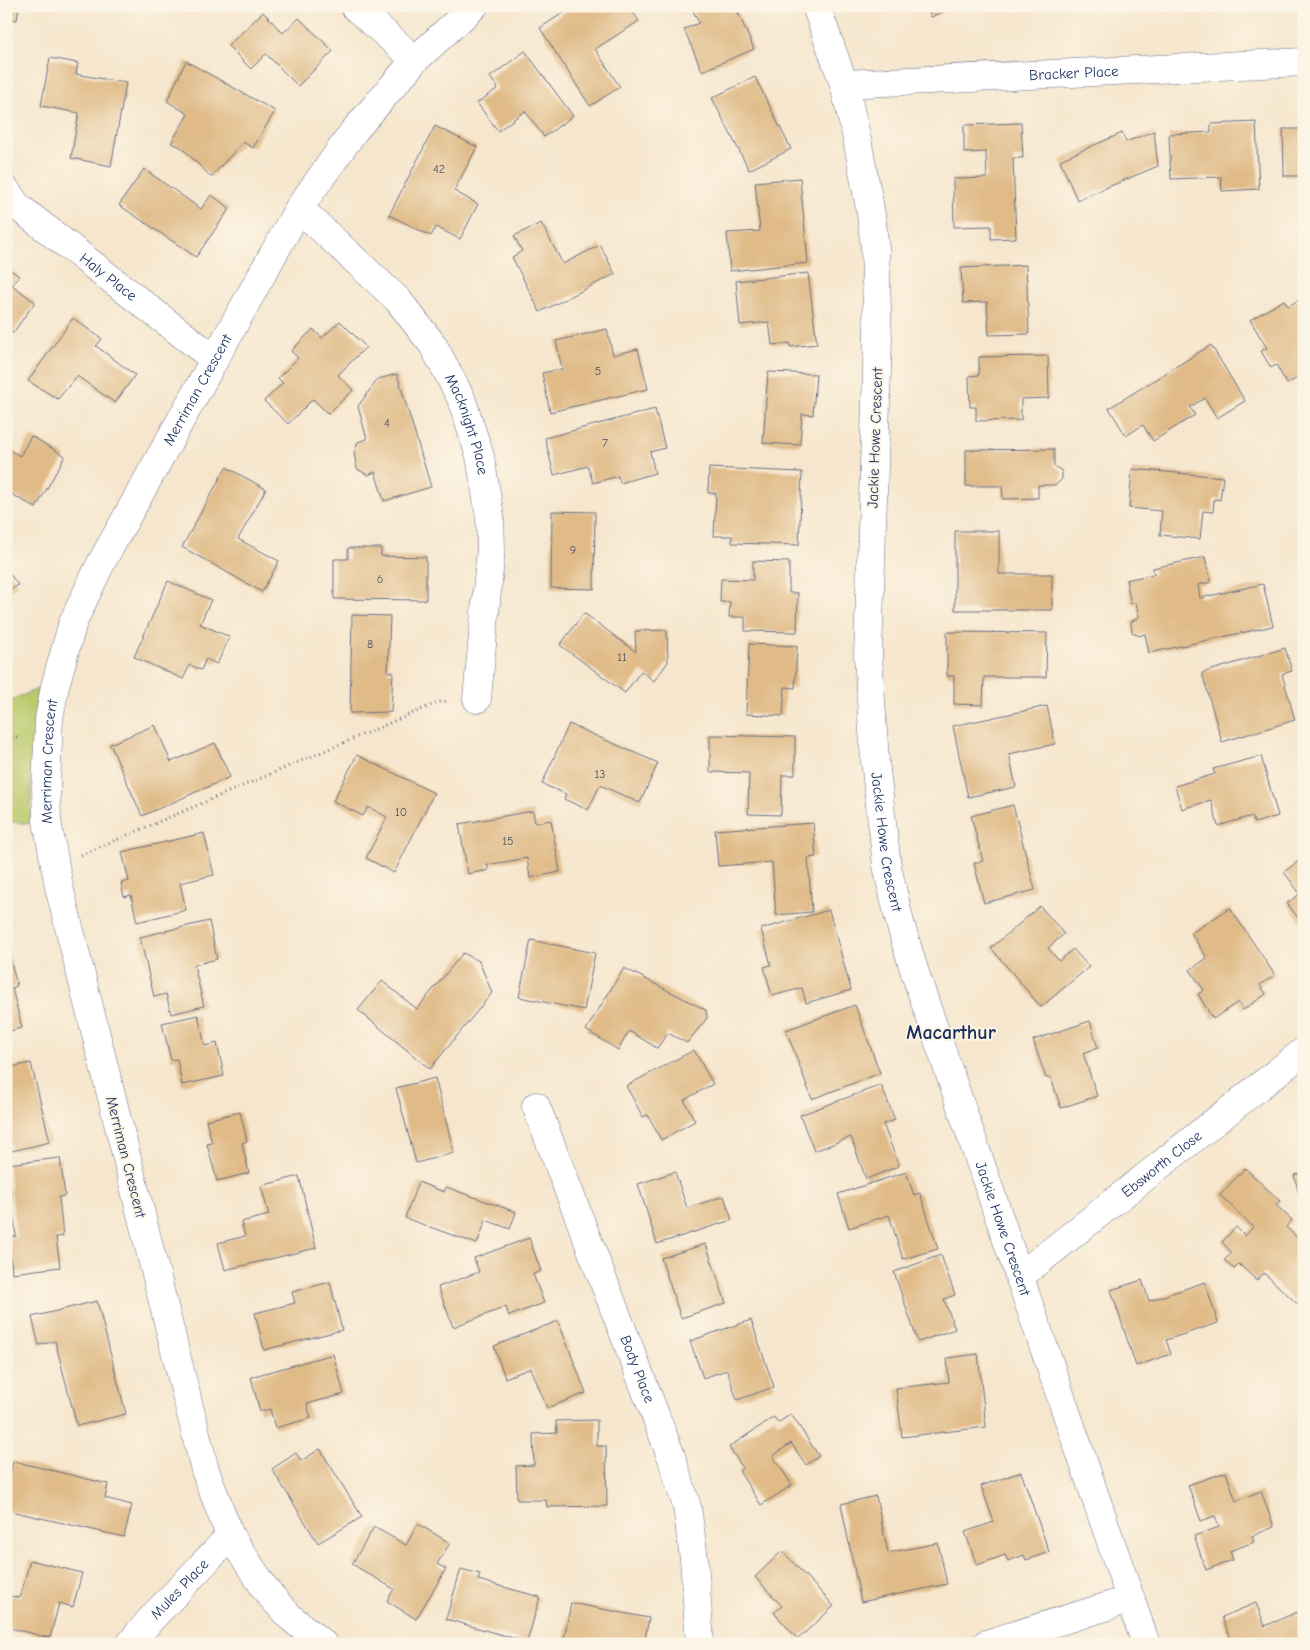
<svg xmlns="http://www.w3.org/2000/svg" width="1310" height="1650" viewBox="0 0 1310 1650" font-family="'Comic Neue',sans-serif">
<style>
.green{fill:#bac96b;stroke:#6a7c64}
.building{fill:#e0bb88}
.lines{fill:none;stroke-linecap:round;stroke-linejoin:round}
.minor-casing{stroke:#686f85;stroke-width:29}
.path{stroke:#686f85;stroke-width:3;stroke-dasharray:1 4;stroke-linecap:butt}
.minor{stroke:#fff;stroke-width:28}
.labels{text-anchor:middle;dominant-baseline:central;stroke-width:4;stroke-linejoin:round;paint-order:stroke}
.number-label{font-size:12px;fill:#4c5268}
.street-label{font-size:15px;fill:#1b2f5e;stroke:#fcf5e5}
.district-label{font-size:20px;font-weight:bold;fill:#1b2f5e;stroke:#fcf5e5}
</style>
<rect width="100%" height="100%" fill="#fcf5e5"/>
<filter id="ink" filterUnits="userSpaceOnUse"><feTurbulence type="fractalNoise" baseFrequency=".02" numOctaves="2"/><feDisplacementMap in="SourceGraphic" scale="10" xChannelSelector="R" yChannelSelector="G"/><feConvolveMatrix kernelMatrix="1 2 1 2 8 2 1 2 1" color-interpolation-filters="sRGB"/></filter>
<filter id="wash" filterUnits="userSpaceOnUse"><feTurbulence type="fractalNoise" baseFrequency=".0096" numOctaves="4" result="noise"/><feDisplacementMap in="SourceGraphic" scale="20" xChannelSelector="R" yChannelSelector="G"/><feGaussianBlur stdDeviation="1.12" result="paint"/><feColorMatrix in="noise" values="0 0 0 0 0 0 0 0 0 0 0 0 0 0 0 0 0 1.4 0 .05"/><feComposite in="paint" operator="in"/></filter>
<g filter="url(#wash)">
<rect width="100%" height="100%" fill="#f6e6cd"/>
<path class="green" d="M38 689C33 735 29 777 32 824L8 821 6 815V702Z"/>
<g id="blocks">
<g class="building">
<polygon points="6,6 19,6 17,20 6,18"/>
<polygon points="574,6 629,6 639,21 595,49 620,87 590,106 540,28"/>
<polygon points="691,6 747,6 737,10 754,49 702,71 684,29 699,23"/>
<polygon points="926,6 956,6 931,17"/>
<polygon points="263,12 283,33 299,18 333,51 298,86 266,54 251,69 228,46"/>
<polygon points="525,51 573,116 544,137 525,111 498,131 477,103 498,88 490,77"/>
<polygon points="50,58 78,63 76,74 126,83 111,166 71,158 79,113 41,106"/>
<polygon points="186,61 275,111 253,148 243,142 211,177 181,147 171,143 188,114 167,101"/>
<polygon points="755,77 791,149 749,170 712,98"/>
<polygon points="1256,122 1259,189 1222,191 1221,177 1171,179 1169,134 1211,132 1211,124"/>
<polygon points="1021,123 1023,158 1013,158 1016,238 991,239 991,226 954,227 953,179 987,178 986,152 964,153 964,125"/>
<polygon points="435,126 477,147 454,191 478,204 460,239 436,227 431,236 389,215"/>
<polygon points="1283,129 1304,129 1304,176 1284,176"/>
<polygon points="1154,131 1158,166 1077,200 1060,160 1122,133 1126,142"/>
<polygon points="144,169 201,209 211,195 230,208 196,257 119,205"/>
<polygon points="800,178 808,263 730,271 727,233 760,231 755,182"/>
<polygon points="541,223 563,264 600,245 615,274 540,312 512,257 522,251 514,236"/>
<polygon points="1026,265 1029,334 989,335 987,302 963,303 961,268"/>
<polygon points="6,267 19,276 12,285 35,302 13,333 6,328"/>
<polygon points="808,273 817,344 790,347 790,343 772,345 769,322 740,325 736,281"/>
<polygon points="1304,297 1304,374 1287,384 1276,365 1271,368 1261,351 1267,348 1250,320 1284,300 1288,306"/>
<polygon points="73,318 102,339 96,346 135,375 115,403 77,376 58,399 28,381"/>
<polygon points="340,321 366,347 338,375 353,390 328,414 313,399 288,424 264,401 283,383 278,378 298,358 291,351 313,329 322,338"/>
<polygon points="607,329 613,355 638,349 648,389 550,412 542,373 562,369 556,341"/>
<polygon points="1211,345 1245,401 1217,418 1205,398 1190,407 1195,415 1153,441 1143,425 1126,436 1109,408"/>
<polygon points="1048,356 1049,398 1021,399 1021,420 976,421 976,407 970,407 969,376 979,375 979,357"/>
<polygon points="768,372 816,374 813,415 802,414 800,445 763,443"/>
<polygon points="397,374 431,487 384,501 375,472 368,475 357,469 354,453 358,442 367,439 358,406 378,379"/>
<polygon points="655,409 665,448 650,452 655,473 620,483 618,476 593,483 588,466 554,475 545,438"/>
<polygon points="31,436 65,456 36,508 6,491 6,448 20,456"/>
<polygon points="1054,449 1054,466 1062,471 1062,479 1056,485 1038,485 1038,498 1003,499 1002,486 966,486 966,450"/>
<polygon points="226,467 266,489 238,539 279,561 262,592 182,547"/>
<polygon points="709,468 802,472 799,545 732,543 732,536 714,536 716,493 708,493"/>
<polygon points="1132,469 1223,477 1220,500 1214,499 1213,512 1203,511 1200,539 1160,535 1162,511 1129,508"/>
<polygon points="552,511 595,512 594,589 551,588"/>
<polygon points="955,531 999,531 999,574 1052,574 1052,610 955,610"/>
<polygon points="348,548 381,548 381,556 426,557 426,600 334,599 334,559 348,559"/>
<polygon points="1205,557 1211,582 1198,585 1200,598 1263,584 1273,626 1149,653 1145,634 1139,636 1132,632 1131,622 1139,617 1136,603 1131,604 1126,580 1154,574 1153,568"/>
<polygon points="753,561 789,562 789,593 798,593 797,632 745,631 745,617 729,617 730,602 720,602 721,579 753,580"/>
<polygon points="6,569 18,585 6,593"/>
<polygon points="168,581 211,600 200,624 230,637 217,664 206,659 201,670 190,665 183,679 134,657"/>
<polygon points="584,613 636,652 635,631 667,630 668,662 654,681 641,671 625,693 560,645"/>
<polygon points="352,615 390,616 388,672 393,672 391,712 350,713"/>
<polygon points="947,632 1047,633 1046,677 984,677 983,705 954,704 954,676 947,676"/>
<polygon points="749,644 797,646 795,688 785,687 783,716 746,714"/>
<polygon points="1285,648 1292,671 1282,674 1295,720 1222,742 1202,673"/>
<polygon points="1047,706 1055,744 1009,754 1016,787 968,797 953,726"/>
<polygon points="569,724 658,763 640,803 600,785 588,810 564,799 566,794 542,784"/>
<polygon points="155,725 171,762 215,743 230,777 142,816 110,744"/>
<polygon points="710,735 795,737 795,775 782,775 781,815 748,814 749,773 710,772"/>
<polygon points="357,755 434,793 394,873 366,858 387,817 368,807 363,816 333,801"/>
<polygon points="1261,756 1278,816 1254,823 1252,816 1218,826 1211,800 1182,809 1175,786 1215,774 1213,769"/>
<polygon points="1013,805 1035,890 984,903 974,863 983,861 971,816"/>
<polygon points="533,811 535,823 551,820 560,872 530,878 527,858 487,865 489,870 468,874 459,824"/>
<polygon points="813,823 816,857 808,858 812,912 776,915 772,862 718,866 715,830"/>
<polygon points="204,833 214,875 180,883 186,910 137,922 131,895 124,897 121,883 129,881 122,852"/>
<polygon points="1304,857 1304,926 1287,903 1300,894 1284,872"/>
<polygon points="1040,906 1064,934 1048,948 1059,961 1073,949 1089,967 1041,1007 991,948"/>
<polygon points="1230,908 1275,975 1260,985 1266,994 1243,1010 1238,1002 1213,1019 1198,994 1204,990 1190,970 1207,958 1191,933"/>
<polygon points="829,910 851,990 806,1003 802,988 772,996 764,967 771,965 761,929"/>
<polygon points="209,921 217,959 194,965 204,1006 171,1014 166,994 154,997 140,937"/>
<polygon points="531,940 595,953 584,1010 519,997"/>
<polygon points="6,950 8,950 17,986 12,988 22,1028 6,1032"/>
<polygon points="463,953 479,961 492,993 430,1069 358,1010 382,981 417,1009"/>
<polygon points="624,968 706,1010 707,1018 687,1043 668,1033 657,1048 629,1031 618,1050 586,1030"/>
<polygon points="855,1005 880,1073 812,1099 786,1030"/>
<polygon points="198,1015 205,1046 217,1043 224,1076 182,1085 177,1059 171,1060 162,1023"/>
<polygon points="1090,1021 1098,1048 1083,1053 1097,1096 1061,1108 1051,1078 1046,1078 1033,1040"/>
<polygon points="694,1050 713,1084 684,1100 695,1121 661,1140 648,1115 643,1117 626,1086"/>
<polygon points="31,1063 50,1142 12,1151 6,1128 6,1068"/>
<polygon points="435,1078 454,1153 416,1163 396,1088"/>
<polygon points="881,1085 895,1120 883,1124 899,1166 866,1179 851,1137 814,1151 800,1115"/>
<polygon points="240,1112 247,1141 242,1143 249,1173 217,1181 207,1144 212,1143 206,1120"/>
<polygon points="60,1158 65,1196 59,1197 63,1236 56,1237 60,1267 12,1273 8,1237 16,1236 8,1164"/>
<polygon points="1245,1168 1280,1201 1276,1205 1292,1220 1286,1227 1304,1244 1304,1310 1264,1273 1257,1281 1239,1264 1234,1269 1224,1260 1232,1253 1222,1242 1236,1227 1245,1236 1253,1227 1220,1195"/>
<polygon points="675,1172 687,1208 724,1196 732,1220 657,1244 638,1184"/>
<polygon points="906,1172 914,1195 920,1193 938,1249 903,1259 889,1215 849,1228 838,1194"/>
<polygon points="1304,1172 1304,1209 1303,1209 1294,1175"/>
<polygon points="299,1176 316,1248 225,1270 218,1243 245,1236 241,1222 269,1215 261,1186"/>
<polygon points="418,1182 444,1192 446,1187 516,1212 510,1229 486,1220 477,1244 405,1218"/>
<polygon points="529,1238 541,1271 533,1274 544,1303 509,1316 506,1307 453,1327 438,1287 479,1272 474,1258"/>
<polygon points="706,1244 726,1303 681,1318 661,1258"/>
<polygon points="941,1255 955,1295 944,1299 955,1329 918,1342 894,1272"/>
<polygon points="1142,1280 1149,1301 1205,1282 1218,1323 1166,1340 1171,1354 1136,1366 1111,1290"/>
<polygon points="330,1282 342,1330 264,1350 255,1313 295,1303 292,1292"/>
<polygon points="97,1301 126,1414 77,1426 55,1341 39,1345 32,1317"/>
<polygon points="751,1320 774,1387 737,1400 727,1370 703,1378 690,1341"/>
<polygon points="558,1321 586,1393 547,1408 531,1368 505,1378 494,1346"/>
<polygon points="333,1354 344,1394 307,1404 311,1418 275,1428 270,1409 260,1412 251,1377"/>
<polygon points="978,1354 986,1427 902,1437 896,1388 949,1382 947,1358"/>
<polygon points="791,1414 819,1456 806,1465 791,1443 773,1456 792,1485 761,1505 739,1471 743,1468 729,1447 774,1417 778,1423"/>
<polygon points="597,1420 597,1446 606,1446 607,1506 547,1507 546,1500 517,1500 516,1466 534,1465 533,1434 557,1433 556,1421"/>
<polygon points="320,1449 362,1517 318,1543 272,1469 296,1453 301,1461"/>
<polygon points="13,1461 108,1484 105,1498 132,1505 124,1537 6,1510 6,1490"/>
<polygon points="1021,1472 1049,1552 1026,1560 1024,1555 1008,1561 1005,1555 977,1565 965,1532 994,1522 981,1486"/>
<polygon points="1226,1472 1236,1501 1261,1491 1274,1527 1252,1536 1254,1542 1230,1551 1233,1560 1206,1570 1194,1536 1219,1527 1215,1516 1201,1521 1188,1485"/>
<polygon points="876,1496 888,1553 938,1543 947,1584 861,1602 841,1504"/>
<polygon points="418,1524 450,1543 437,1564 446,1569 416,1619 387,1601 394,1589 352,1564 374,1527 406,1545"/>
<polygon points="782,1551 834,1606 798,1639 774,1613 782,1606 755,1577"/>
<polygon points="30,1560 82,1573 73,1607 59,1603 50,1638 6,1627 6,1595 20,1598"/>
<polygon points="461,1569 480,1574 478,1580 540,1597 527,1642 446,1619"/>
<polygon points="571,1603 649,1618 644,1644 563,1644"/>
<polygon points="1256,1603 1265,1626 1297,1612 1304,1629 1304,1644 1233,1644 1222,1617"/>
</g>
</g>
</g>
<g filter="url(#ink)">
<use href="#blocks" fill-opacity="0" stroke="#686f85" stroke-width="1"/>
<g class="lines">
<defs>
<g id="minor">
<polyline points="354,6 415,60"/>
<path id="s1" d="M816 6 844 84 857 139 871 214 875 249 878 339 868 655 875 761 887 866 900 923 915 973 1146 1644"/>
<path id="s2" d="M844 84 1304 62"/>
<path id="s3" d="M6 190 17 206 214 359"/>
<path id="s4" d="M299 208 398 300 433 345 461 398 480 456 490 517 491 548 477 699"/>
<path id="s5" d="M536 1106 671 1456 687 1507 694 1559 700 1644"/>
<path id="s6" d="M1019 1277 1304 1051"/>
<path id="s7" d="M130 1644 151 1619 230 1536"/>
<path id="s8" d="M323 1644 290 1617 268 1593 230 1536 205 1470 59 887 47 821 46 787 49 719 55 686 73 622 101 563 299 208 354 131 415 60 474 6"/>
<polyline points="986,1644 1131,1599"/>
</g>
</defs>
<use href="#minor" class="minor-casing"/>
<g class="path">
<polyline points="6,738 21,736"/>
<polyline points="81,855 439,702 449,701"/>
</g>
<use href="#minor" class="minor"/>
</g>
</g>
<g class="labels">
<g class="number-label">
<text x="439" y="169">42</text>
<text x="598" y="371">5</text>
<text x="387" y="423">4</text>
<text x="605" y="443">7</text>
<text x="573" y="550">9</text>
<text x="380" y="579">6</text>
<text x="370" y="644">8</text>
<text x="622" y="657">11</text>
<text x="600" y="774">13</text>
<text x="401" y="812">10</text>
<text x="508" y="841">15</text>
</g>
<g class="street-label">
<text stroke="none"><textPath href="#s2" startOffset="230">Bracker Place</textPath></text>
<text stroke="none"><textPath href="#s3" startOffset="135">Haly Place</textPath></text>
<text stroke="none"><textPath href="#s8" startOffset="1348">Merriman Crescent</textPath></text>
<text stroke="none"><textPath href="#s4" startOffset="279">Macknight Place</textPath></text>
<text transform="translate(875 438) rotate(-88)">Jackie Howe Crescent</text>
<text stroke="none"><textPath href="#s8" startOffset="942">Merriman Crescent</textPath></text>
<text stroke="none"><textPath href="#s1" startOffset="845">Jackie Howe Crescent</textPath></text>
<text transform="translate(126 1157) rotate(76)">Merriman Crescent</text>
<text stroke="none"><textPath href="#s6" startOffset="182">Ebsworth Close</textPath></text>
<text stroke="none"><textPath href="#s1" startOffset="1250">Jackie Howe Crescent</textPath></text>
<text stroke="none"><textPath href="#s5" startOffset="282">Body Place</textPath></text>
<text stroke="none"><textPath href="#s7" startOffset="74">Mules Place</textPath></text>
</g>
<g class="district-label">
<text x="951" y="1032">Macarthur</text>
</g>
</g>
<rect width="1310" height="1650" fill="none" stroke="#fcf5e5" stroke-width="25"/>
</svg>
